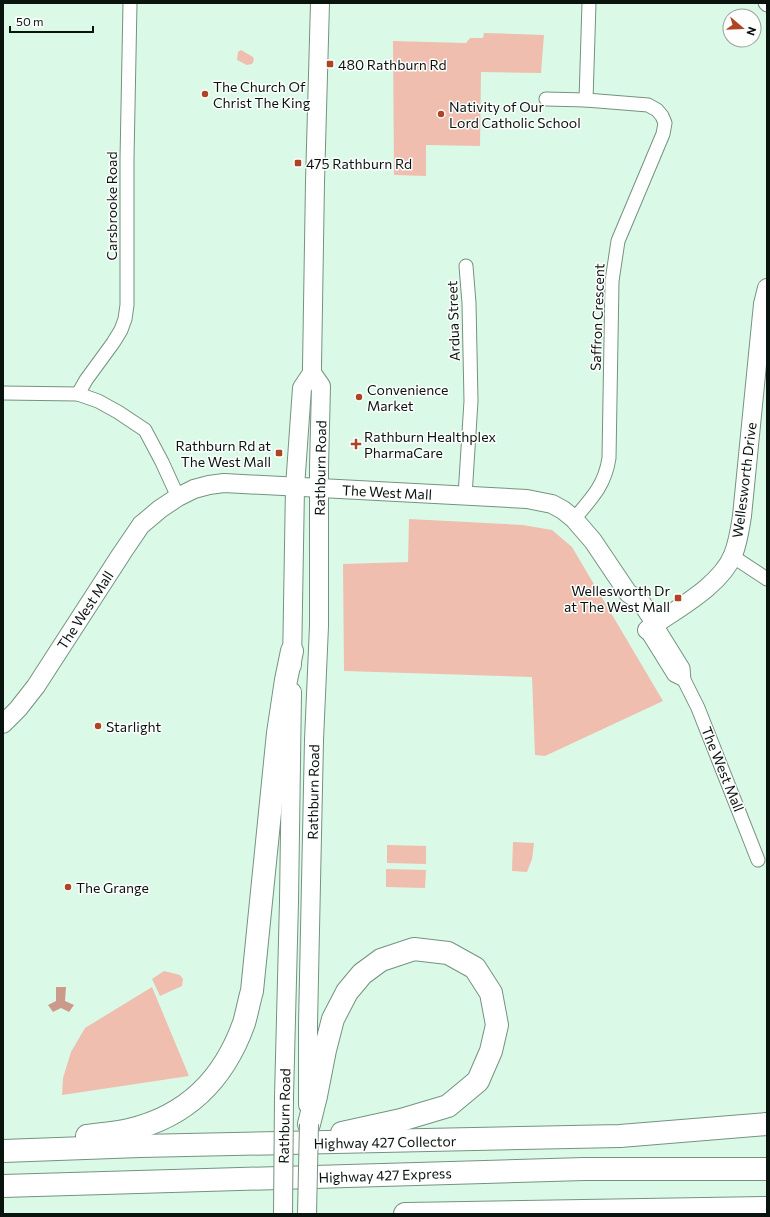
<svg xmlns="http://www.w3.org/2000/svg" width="770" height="1217" viewBox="0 0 770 1217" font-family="Commissioner,sans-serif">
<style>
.green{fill:#efbeaf}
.water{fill:#cb9a8b}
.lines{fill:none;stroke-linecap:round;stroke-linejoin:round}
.street-casing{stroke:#759281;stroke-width:15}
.secondary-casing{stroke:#759281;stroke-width:20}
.highway-casing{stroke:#759281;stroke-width:24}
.street{stroke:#fff;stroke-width:13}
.secondary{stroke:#fff;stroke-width:18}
.highway{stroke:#fff;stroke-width:22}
.secondary-bridge-casing{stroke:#759281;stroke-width:20;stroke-linecap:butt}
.secondary-bridge{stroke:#fff;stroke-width:18}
.poi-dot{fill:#ad4525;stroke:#fefefe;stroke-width:1.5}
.labels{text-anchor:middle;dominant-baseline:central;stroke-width:3;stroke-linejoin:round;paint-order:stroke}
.poi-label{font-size:14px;fill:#09140e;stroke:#fefefe;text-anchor:start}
.street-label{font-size:14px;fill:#09140e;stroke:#fefefe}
</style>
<rect width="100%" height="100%" fill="#dafae7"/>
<g class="green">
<polygon points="484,33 544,35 541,73 481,72 480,146 426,145 426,176 394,175 393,41 466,43 470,38 483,38"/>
<polygon points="241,50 253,57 254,60 252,64 247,65 237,60 238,52"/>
<polygon points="409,519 523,525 552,530 572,547 663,701 545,756 535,755 532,677 344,671 343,564 408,562"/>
<polygon points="513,842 534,843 532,859 527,872 512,871"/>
<polygon points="387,845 426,846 426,864 387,863"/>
<polygon points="386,869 426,870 425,888 386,887"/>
<polygon points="164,971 180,975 183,979 182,986 160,996 152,979"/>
<polygon points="152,987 189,1076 62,1095 63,1078 71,1052 85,1028"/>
</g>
<polygon class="water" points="56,987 66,987 65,1001 74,1005 69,1012 61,1008 53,1012 48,1005 56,1001"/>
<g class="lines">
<defs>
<g id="street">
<polyline points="765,3 767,5"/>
<path d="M546 99 586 100 648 105 657 110 662 116 665 123 663 134 618 241 612 281 609 458C605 485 592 498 574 519"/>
<polyline points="586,100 589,3"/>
<polyline points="3,393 78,394 98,401 118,412 145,430 162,462 178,497"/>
<polyline points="78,394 86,380 113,343 121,330 125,319 127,305 127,159 130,3"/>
<polyline points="465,496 471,401 469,303 466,266"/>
<polyline points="732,556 767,579"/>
<polyline points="655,623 683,668 684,680 698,708 758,860"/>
<polyline points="646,630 674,675 684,680"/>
</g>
<g id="secondary">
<path d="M647 630C674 610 720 587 733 555 738 543 740 529 742 516L763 304 767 288"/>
<polyline points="292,665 295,487 302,388 312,373 312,367 315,182 320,3"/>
<polyline points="3,724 18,709 36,686 122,553 141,525 160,509 178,497 194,489 209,485 224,483 527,499 552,504 563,510 574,519 593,541 628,593 641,602 655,623"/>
<polyline points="284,1097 289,901 292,692"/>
<polyline points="308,1105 308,1025 314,740 319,626 319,468 321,386 312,373"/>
</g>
<g id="highway">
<polyline points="309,1124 316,1096 325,1050 333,1019 347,992 362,974 381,960 414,949 448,953 475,968 491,993 497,1025 491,1051 478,1081 448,1106 401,1120 342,1133"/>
<path d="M87 1136C101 1134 116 1133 129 1130 188 1116 224 1079 244 1023 247 1013 249 1001 252 991L278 733 286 680 292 651"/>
<polyline points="3,1151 140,1146 620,1136 767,1124"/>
<polyline points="3,1186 584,1169 767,1169"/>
<polyline points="405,1214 767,1208"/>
</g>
</defs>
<use href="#street" class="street-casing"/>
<use href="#secondary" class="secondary-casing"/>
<use href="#highway" class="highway-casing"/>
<use href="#street" class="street"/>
<use href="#secondary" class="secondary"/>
<use href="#highway" class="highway"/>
<defs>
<g id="secondary-bridge">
<polyline points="283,1214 284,1097"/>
<polyline points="307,1214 309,1124"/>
</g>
</defs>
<use href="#secondary-bridge" class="secondary-bridge-casing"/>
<use href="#secondary-bridge" class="secondary-bridge"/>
</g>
<g class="poi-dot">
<rect x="326" y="60" width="8" height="8" rx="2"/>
<circle cx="205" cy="94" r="4"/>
<circle cx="441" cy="114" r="4"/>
<rect x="294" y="159" width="8" height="8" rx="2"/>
<circle cx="359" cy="397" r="4"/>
<path d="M354 438h4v4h4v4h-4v4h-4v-4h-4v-4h4z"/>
<rect x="275" y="449" width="8" height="8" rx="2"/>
<rect x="674" y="594" width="8" height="8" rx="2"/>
<circle cx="98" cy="726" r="4"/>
<circle cx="68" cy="887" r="4"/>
</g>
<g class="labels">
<g class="poi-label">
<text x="338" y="64">480 Rathburn Rd</text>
<text x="213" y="86">The Church Of<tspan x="213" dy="16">Christ The King</tspan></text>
<text x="449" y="106">Nativity of Our<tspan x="449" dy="16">Lord Catholic School</tspan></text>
<text x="306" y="163">475 Rathburn Rd</text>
<text x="367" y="389">Convenience<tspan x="367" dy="16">Market</tspan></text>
<text x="364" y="436">Rathburn Healthplex<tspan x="364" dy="16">PharmaCare</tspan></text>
<text x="271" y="445" text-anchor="end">Rathburn Rd at<tspan x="271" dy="16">The West Mall</tspan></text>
<text x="670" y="590" text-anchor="end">Wellesworth Dr<tspan x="670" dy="16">at The West Mall</tspan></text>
<text x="106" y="726">Starlight</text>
<text x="76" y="887">The Grange</text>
</g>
<g class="street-label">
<text transform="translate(111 206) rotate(-90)">Carsbrooke Road</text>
<text transform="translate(597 317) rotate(-88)">Saffron Crescent</text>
<text transform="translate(453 321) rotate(-92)">Ardua Street</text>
<text transform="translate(320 468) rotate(-89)">Rathburn Road</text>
<text transform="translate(744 480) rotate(-83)">Wellesworth Drive</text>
<text transform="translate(387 492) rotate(3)">The West Mall</text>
<text transform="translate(85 610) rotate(-57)">The West Mall</text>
<text transform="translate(723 769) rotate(68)">The West Mall</text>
<text transform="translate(313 792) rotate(-89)">Rathburn Road</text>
<text transform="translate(284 1116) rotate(-89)">Rathburn Road</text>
<text transform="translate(385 1142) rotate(-1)">Highway 427 Collector</text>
<text transform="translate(385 1175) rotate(-2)">Highway 427 Express</text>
</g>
</g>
<rect width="770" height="1217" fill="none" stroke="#09140e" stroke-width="8"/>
<g transform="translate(742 28) rotate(109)"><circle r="19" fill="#fefefe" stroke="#9ca09e"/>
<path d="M0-3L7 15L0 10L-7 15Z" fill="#ad4525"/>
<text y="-6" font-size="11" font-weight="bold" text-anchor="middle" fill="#09140e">N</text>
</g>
<path d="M10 26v6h83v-6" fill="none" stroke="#09140e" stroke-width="2"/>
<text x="16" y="26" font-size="12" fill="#09140e" stroke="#fefefe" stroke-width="3" paint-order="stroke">50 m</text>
</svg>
